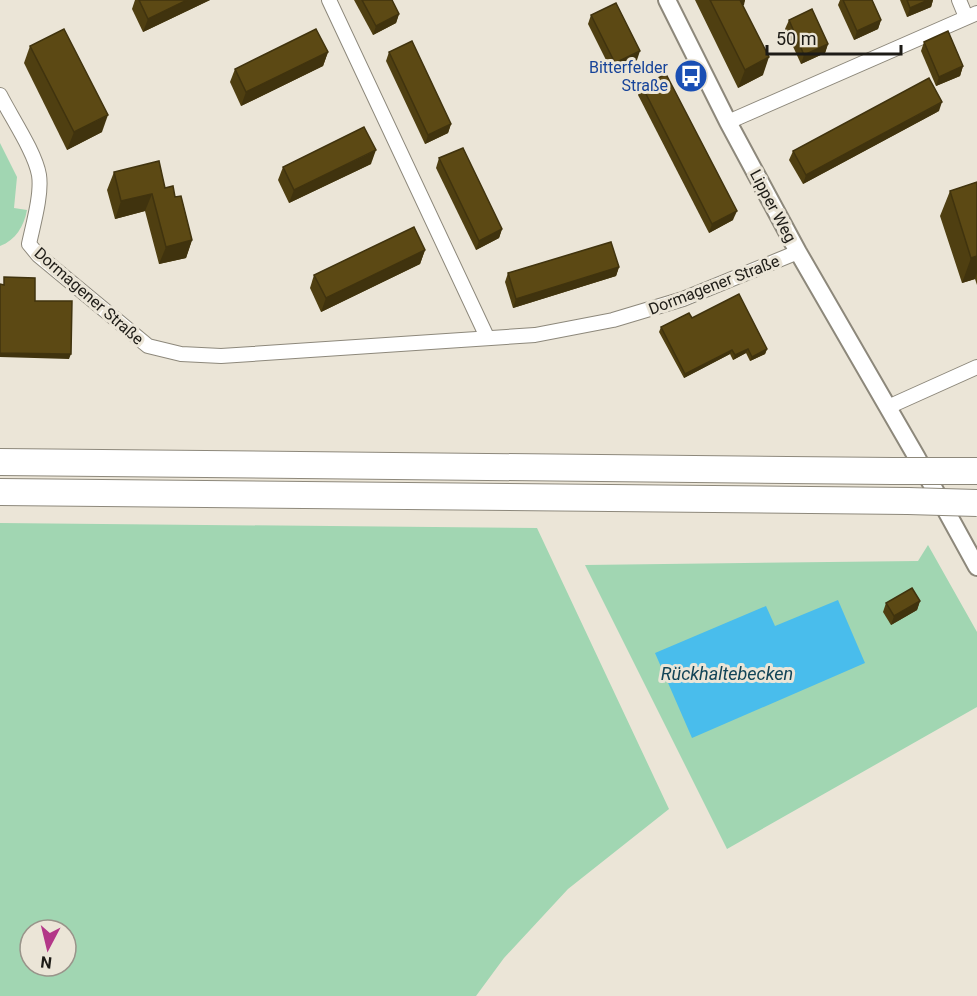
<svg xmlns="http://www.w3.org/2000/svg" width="977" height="996" viewBox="0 0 977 996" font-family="Roboto,sans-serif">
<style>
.green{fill:#a1d6b2;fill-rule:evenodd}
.water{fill:#49bdec}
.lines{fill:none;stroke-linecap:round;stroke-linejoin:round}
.minor-casing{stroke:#8d887b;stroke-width:16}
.tertiary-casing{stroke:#8d887b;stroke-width:20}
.motorway-casing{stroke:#8d887b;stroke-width:28}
.minor{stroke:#fff;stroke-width:14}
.tertiary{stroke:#fff;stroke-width:16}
.motorway{stroke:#fff;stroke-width:26}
.motorway-bridge-casing{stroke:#8d887b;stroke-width:28;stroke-linecap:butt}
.motorway-bridge{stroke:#fff;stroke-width:26}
.wall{fill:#4f3f11}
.shaded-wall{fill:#40330e}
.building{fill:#5c4914;stroke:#40330e;stroke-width:1.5}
.labels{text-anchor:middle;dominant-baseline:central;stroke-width:6;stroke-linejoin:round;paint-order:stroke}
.transit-label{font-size:16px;fill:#164399;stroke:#ebe5d7;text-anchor:end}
.street-label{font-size:16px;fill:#1d1b16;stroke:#ebe5d7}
.water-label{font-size:18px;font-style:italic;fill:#124457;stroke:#ebe5d7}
</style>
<rect width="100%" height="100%" fill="#ebe5d7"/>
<g class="green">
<path d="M0 143 17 177 14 208 27 210C24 226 16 240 0 246Z"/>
<path d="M0 523 537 528 669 809 568 889 504 958 476 996H0ZM30 930H66V966H30Z"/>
<polygon points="928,545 977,632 977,707 727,849 585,565 918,561"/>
</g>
<polygon class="water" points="838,600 865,663 692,738 655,653 766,606 775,626"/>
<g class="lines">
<defs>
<g id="minor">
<polyline points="329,0 487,337"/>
<polyline points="959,0 966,17"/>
<path d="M0 95C11 117 35 152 39 175 42 194 33 225 29 244L38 255 148 346 181 354 221 356 535 335 613 320 683 299 798 252"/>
<polyline points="728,122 977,13"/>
<polyline points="888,407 977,367"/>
</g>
<polyline id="tertiary" points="667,0 728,122 798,252 916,456 977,567"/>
<g id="motorway">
<polyline points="0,462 893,471"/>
<polyline points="958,471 977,471"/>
<polyline points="0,492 908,501"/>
</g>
</defs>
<use href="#minor" class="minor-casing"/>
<use href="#tertiary" class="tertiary-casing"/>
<use href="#motorway" class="motorway-casing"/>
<use href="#minor" class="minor"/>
<use href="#tertiary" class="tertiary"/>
<use href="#motorway" class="motorway"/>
<defs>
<g id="motorway-bridge">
<polyline points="893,471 958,471"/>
<polyline points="908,501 977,503"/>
</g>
</defs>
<use href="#motorway-bridge" class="motorway-bridge-casing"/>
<use href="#motorway-bridge" class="motorway-bridge"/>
</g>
<g class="wall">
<polygon points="135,0 210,0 143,32 132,9"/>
<polygon points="354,0 392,0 399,14 396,23 373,35"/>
<polygon points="695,0 745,0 743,5 763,75 738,88"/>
<polygon points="840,0 872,0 881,20 878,29 854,40 838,5"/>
<polygon points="900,0 933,0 931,7 907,17"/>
<polygon points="591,15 637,60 612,72 588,24"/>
<polygon points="789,20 828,44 825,53 801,64 785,29"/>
<polygon points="924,42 963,66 960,76 936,86 921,51"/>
<polygon points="30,46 102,132 67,150 24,63"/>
<polygon points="328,52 323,66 241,106 230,82 235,69"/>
<polygon points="389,52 451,124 448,133 425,144 386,61"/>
<polygon points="642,86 733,220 709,233 638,95"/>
<polygon points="939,111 803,184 789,160 793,151"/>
<polygon points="439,158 502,229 499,238 476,250 436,168"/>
<polygon points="371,164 289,203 278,180 283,167"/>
<polygon points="114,172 165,188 175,197 192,240 186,258 159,264 145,211 115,219 107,190"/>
<polygon points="977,182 977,285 975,279 962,283 940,216 950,191"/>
<polygon points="425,250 420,264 321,312 310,288 314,275"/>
<polygon points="619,267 616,276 513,308 505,282 508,273"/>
<polygon points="692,318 767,349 765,354 750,361 746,353 733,360 730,354 684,378 659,332 661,327"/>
<polygon points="920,601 917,610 891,625 883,612 886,603"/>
</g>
<g class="shaded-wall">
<polygon points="187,0 210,0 143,32 148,19"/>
<polygon points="734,0 745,0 744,5 730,11"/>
<polygon points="928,0 933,0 931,7 907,17 910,8"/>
<polygon points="399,14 396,23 373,35 376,26"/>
<polygon points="881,20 878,29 854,40 857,31"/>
<polygon points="828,44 825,53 801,64 804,55"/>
<polygon points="640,51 637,60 612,72 615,63"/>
<polygon points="328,52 323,66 241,106 246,92"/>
<polygon points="769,57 763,75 738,88 745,70"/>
<polygon points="963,66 960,76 936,86 939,77"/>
<polygon points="942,102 939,111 803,184 806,175"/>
<polygon points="108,115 102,132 67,150 74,132"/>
<polygon points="451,124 448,133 425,144 428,135"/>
<polygon points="376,150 371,164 289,203 294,190"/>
<polygon points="152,194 145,211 115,219 121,201"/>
<polygon points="737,211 733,220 709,233 712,224"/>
<polygon points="502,229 499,238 476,250 479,241"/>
<polygon points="192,240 186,258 159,264 166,247"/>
<polygon points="425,250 420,264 321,312 326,298"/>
<polygon points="977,256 977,273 975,279 962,283 971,258"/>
<polygon points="619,267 616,276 513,308 516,299"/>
<polygon points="748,349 746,353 733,360 735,355"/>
<polygon points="767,349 765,354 750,361 752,357"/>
<polygon points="732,350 730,354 684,378 685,374"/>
<polygon points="0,353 71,354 69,359 0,357"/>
<polygon points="920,601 917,610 891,625 894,616"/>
</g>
<g class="building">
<polygon points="139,0 187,0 148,19"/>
<polygon points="362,0 392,0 399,14 376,26"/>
<polygon points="710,0 740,0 769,57 745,70"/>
<polygon points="843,0 872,0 881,20 857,31"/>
<polygon points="907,0 928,0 910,8"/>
<polygon points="616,3 640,51 615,63 591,15"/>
<polygon points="812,9 828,44 804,55 789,20"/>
<polygon points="64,29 108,115 74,132 30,46"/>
<polygon points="316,29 328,52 246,92 235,69"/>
<polygon points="948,31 963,66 939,77 924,42"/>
<polygon points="412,41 451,124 428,135 389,52"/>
<polygon points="666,74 737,211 712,224 642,86"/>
<polygon points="929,78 942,102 806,175 793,151"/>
<polygon points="364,127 376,150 294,190 283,167"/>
<polygon points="463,148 502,229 479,241 439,158"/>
<polygon points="159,161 165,188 173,186 175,197 181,196 192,240 166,247 152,194 121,201 114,172"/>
<polygon points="977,182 977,256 971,258 950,191"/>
<polygon points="414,227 425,250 326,298 314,275"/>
<polygon points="611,242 619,267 516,299 508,273"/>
<polygon points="4,277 35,278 35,301 72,301 71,354 0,353 0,284 4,285"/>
<polygon points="739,294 767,349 752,357 748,349 735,355 732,350 685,374 661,327 689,313 692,318"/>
<polygon points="912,588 920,601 894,616 886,603"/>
</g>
<defs>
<symbol id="bus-disc" viewBox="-11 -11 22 22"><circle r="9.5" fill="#1a4fb4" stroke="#ebe5d7"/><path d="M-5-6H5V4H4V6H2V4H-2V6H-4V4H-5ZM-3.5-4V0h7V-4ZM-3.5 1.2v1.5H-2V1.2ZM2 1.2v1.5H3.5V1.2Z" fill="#fff"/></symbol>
</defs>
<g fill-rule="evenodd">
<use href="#bus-disc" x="672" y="57" width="38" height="38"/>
</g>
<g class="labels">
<g class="transit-label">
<text x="668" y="67">Bitterfelder<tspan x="668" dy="18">Straße</tspan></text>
</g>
<g class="street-label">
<text transform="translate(773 206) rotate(62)">Lipper Weg</text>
<text transform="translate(714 285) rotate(-21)">Dormagener Straße</text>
<text transform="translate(89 296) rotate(41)">Dormagener Straße</text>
</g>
<g class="water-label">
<text x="727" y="673">Rückhaltebecken</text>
</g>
</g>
<g transform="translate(48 948) rotate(187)"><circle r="28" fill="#ebe5d7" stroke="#99948a" stroke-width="1.5"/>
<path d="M0-4.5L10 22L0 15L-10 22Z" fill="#b33788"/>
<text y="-9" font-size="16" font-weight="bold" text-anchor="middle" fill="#1d1b16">N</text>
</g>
<path d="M767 45v9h134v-9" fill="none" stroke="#1d1b16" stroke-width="3"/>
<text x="776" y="45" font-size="18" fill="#1d1b16" stroke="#ebe5d7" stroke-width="4.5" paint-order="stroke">50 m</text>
</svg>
